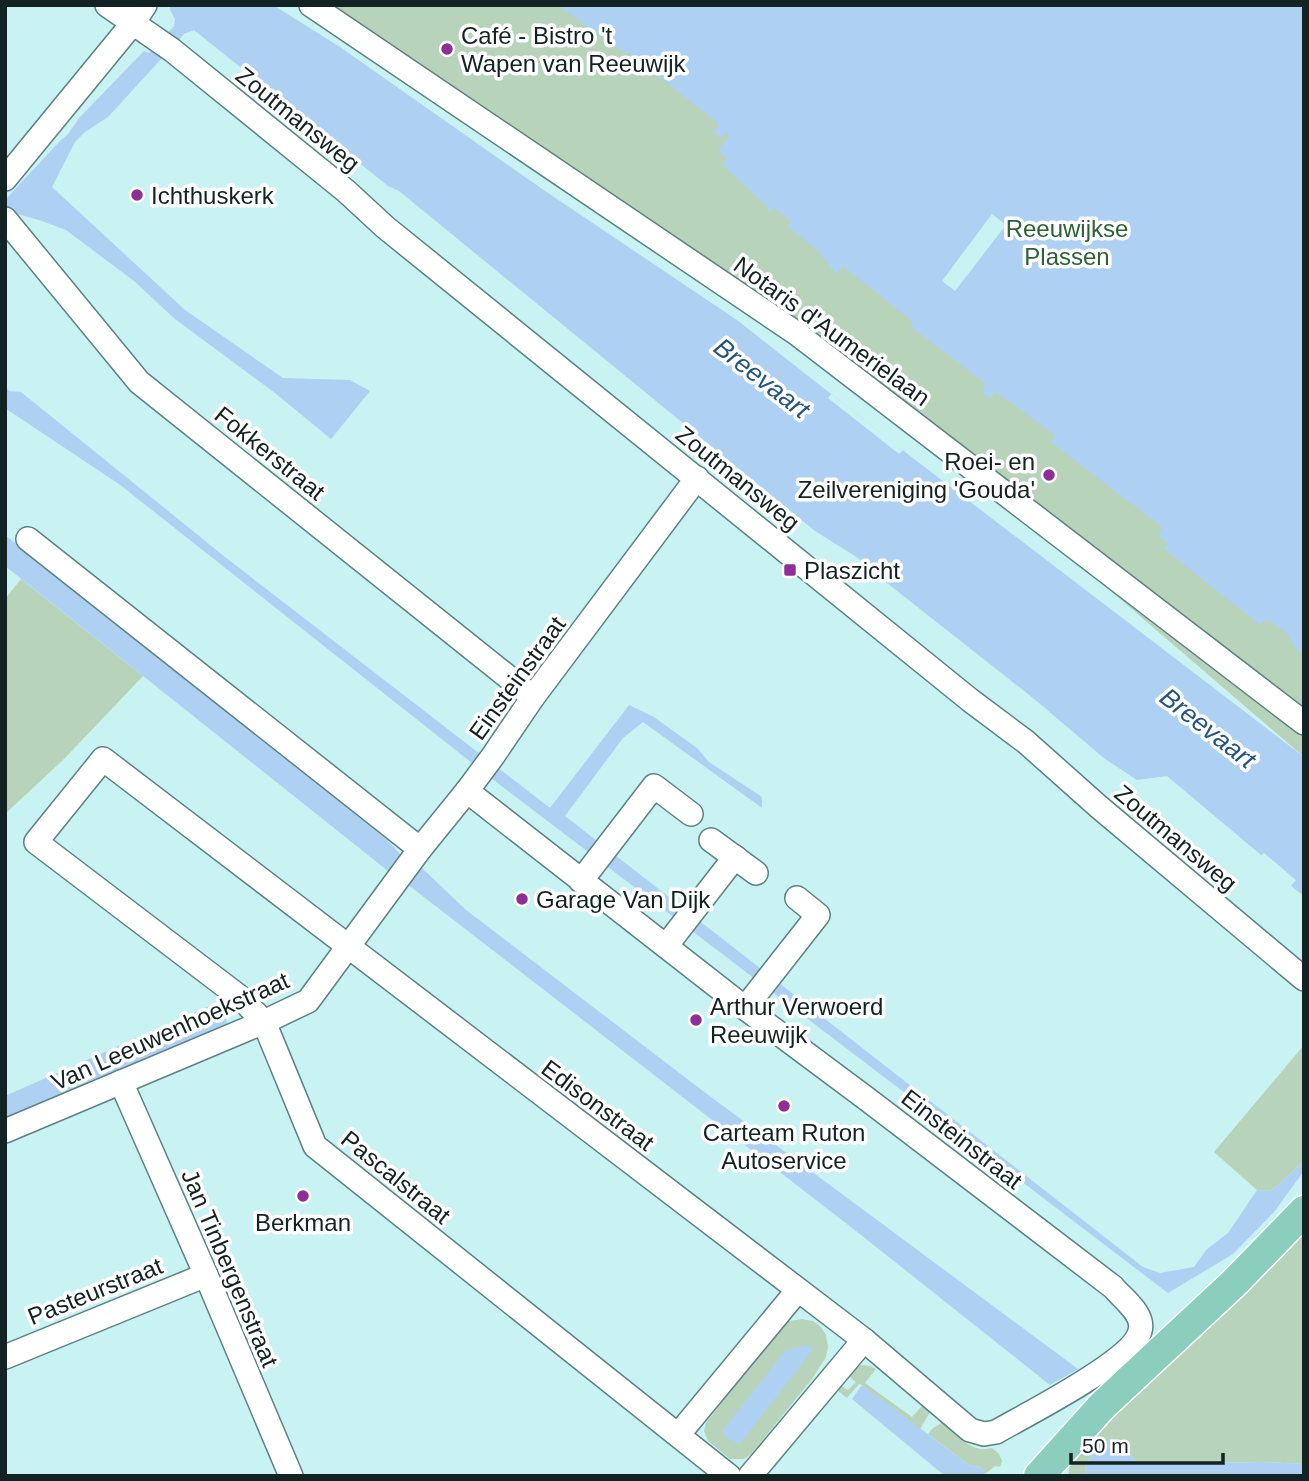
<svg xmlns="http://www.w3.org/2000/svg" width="1309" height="1481" viewBox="0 0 1309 1481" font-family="Arial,sans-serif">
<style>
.green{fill:#b7d3ba}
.water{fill:#aed0f2}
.pier{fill:#c9f2f3}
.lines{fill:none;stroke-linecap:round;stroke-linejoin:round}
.minor-casing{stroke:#5c8283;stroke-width:26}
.major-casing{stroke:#fff;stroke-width:33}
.minor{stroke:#fff;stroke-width:23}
.major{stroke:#8bcebd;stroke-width:30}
.poi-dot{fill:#8f2e97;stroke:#fff;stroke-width:2.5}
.labels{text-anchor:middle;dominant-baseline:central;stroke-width:7;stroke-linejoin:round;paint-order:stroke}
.poi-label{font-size:24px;fill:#132223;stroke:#fff;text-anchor:start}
.street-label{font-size:24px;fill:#132223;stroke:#fff}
.park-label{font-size:24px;fill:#2d6237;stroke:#fff}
.water-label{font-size:26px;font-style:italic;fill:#245581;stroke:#fff}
</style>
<rect width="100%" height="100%" fill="#c9f2f3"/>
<g class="green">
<polygon points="330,5 1304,5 1304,757 807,330"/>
<polygon points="21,579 143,676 65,758 5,814 5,599"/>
<polygon points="1304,1045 1304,1161 1271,1191 1257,1190 1214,1152"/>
<path d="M1304 1229V1464L1263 1462 1140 1464 1112 1438C1099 1449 1084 1457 1085 1476H1068L1070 1462 1075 1454 1227 1310Z"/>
<polygon points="802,1319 813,1321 820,1326 826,1335 828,1347 826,1357 812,1379 751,1454 744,1459 730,1459 708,1441 704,1431 706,1423 781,1325 789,1321"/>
<polygon points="863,1365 870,1366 876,1369 865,1383 912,1417 922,1406 930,1412 920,1429 862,1385 859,1384 847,1398 837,1390 840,1385 848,1390 856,1382 845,1373 855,1366"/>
<path d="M943 1422C957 1435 971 1454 992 1448L999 1454 1002 1461 1000 1467 995 1466 985 1474 980 1467 969 1465 928 1434 933 1428Z"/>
</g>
<g class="water">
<polygon points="170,5 273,5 340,47 545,191 737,320 905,452 1304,757 1304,896 1291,886 1296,880 1264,853 1261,855 1167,776 1137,780 1105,759 1033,698 887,583 858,558 815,531 399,191 388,186 194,30 184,34 108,117 85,132 75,142 52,187 185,310 283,378 350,380 370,391 331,439 275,393 175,319 134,281 66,230 42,221 10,212 5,217 5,200 59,142 68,134 80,117 144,51 149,53 174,26 175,19 170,10"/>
<polygon points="557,5 1304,5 1304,655 1295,648 1287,633 1266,619 1260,625 1164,549 1168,543 1158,535 1163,528 1051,442 1055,435 996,392 990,398 981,392 986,384 910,326 913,323 911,320 844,267 836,274 817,250 788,227 791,221 774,208 769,212 767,210 768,207 722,165 727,158 718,150 730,136 726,133 722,138 714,132 719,124 628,52 626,54"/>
<polygon points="5,388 10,391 21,392 225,557 550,808 629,705 654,717 697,748 709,762 762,797 762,808 643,722 623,738 565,816 1143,1267 1160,1273 1194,1267 1206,1250 1228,1233 1257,1190 1271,1191 1304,1161 1304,1171 1274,1212 1233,1254 1168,1293 491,778 119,484 5,408"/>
<polygon points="5,535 174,669 387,840 400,854 421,867 466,910 703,1091 1078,1369 1050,1385 856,1231 407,884 388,871 5,566"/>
<path d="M216 1003C225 1009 226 1014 227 1025L5 1118V1096Z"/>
<path d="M807 1345 813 1349 740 1444C732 1442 726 1438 722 1431L785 1351Z"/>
<polygon points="862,1385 969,1465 980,1467 985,1474 983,1476 945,1476 852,1399"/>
<path d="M1112 1438 1140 1464 1263 1462 1304 1464V1476H1085C1084 1457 1099 1449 1112 1438Z"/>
</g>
<g class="pier">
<polygon points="992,214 1006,225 955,291 942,281"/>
<polygon points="831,394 903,450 899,454 828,398"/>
</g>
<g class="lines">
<defs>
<g id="minor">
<polyline points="107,5 172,50 346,191 385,227 970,700 1026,742 1099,807 1304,979"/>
<polyline points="311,5 796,333 1304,723"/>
<polyline points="5,179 133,23 145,5"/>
<polyline points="5,219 139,382 533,697"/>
<polyline points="28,539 420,849"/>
<path d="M467 791 745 1008 867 1099 1113 1287C1123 1299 1145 1314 1140 1331 1134 1361 1025 1415 996 1432L984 1434 970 1430 864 1340 103 759 36 842 241 998 264 1022 315 1146 729 1476"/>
<polyline points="711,840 756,873"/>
<polyline points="581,881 654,786 691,814"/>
<polyline points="666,946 735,857"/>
<polyline points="745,1008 818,915 797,898"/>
<polyline points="121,1082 206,1275 291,1476"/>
<polyline points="5,1131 264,1022 308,1001 420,849 467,791 493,756 533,697 697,478"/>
<polyline points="5,1357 206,1275"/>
<polyline points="678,1435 798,1290"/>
<polyline points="750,1476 864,1340"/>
</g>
<polyline id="major" points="1039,1476 1102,1406 1234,1283 1304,1211"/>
</defs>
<use href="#minor" class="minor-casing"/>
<use href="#major" class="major-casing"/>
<use href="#minor" class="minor"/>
<use href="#major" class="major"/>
</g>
<g class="poi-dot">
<circle cx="447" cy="49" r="7"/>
<circle cx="137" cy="195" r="7"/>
<circle cx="1049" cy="475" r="7"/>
<rect x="783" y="563" width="14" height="14" rx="3.5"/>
<circle cx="522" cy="899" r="7"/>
<circle cx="696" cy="1020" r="7"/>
<circle cx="784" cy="1106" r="7"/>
<circle cx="303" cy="1196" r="7"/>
</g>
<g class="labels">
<g class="poi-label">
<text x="461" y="35">Café - Bistro 't<tspan x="461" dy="28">Wapen van Reeuwijk</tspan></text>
<text x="151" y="195">Ichthuskerk</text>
<text x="1035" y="461" text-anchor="end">Roei- en<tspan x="1035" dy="28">Zeilvereniging 'Gouda'</tspan></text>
<text x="804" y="570">Plaszicht</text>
<text x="536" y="899">Garage Van Dijk</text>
<text x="710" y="1006">Arthur Verwoerd<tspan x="710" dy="28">Reeuwijk</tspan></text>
<text x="784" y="1132" text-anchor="middle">Carteam Ruton<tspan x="784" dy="28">Autoservice</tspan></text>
<text x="303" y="1222" text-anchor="middle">Berkman</text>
</g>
<g class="street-label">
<text transform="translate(298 119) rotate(39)">Zoutmansweg</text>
<text transform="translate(832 331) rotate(36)">Notaris d'Aumerielaan</text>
<text transform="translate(270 453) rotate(39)">Fokkerstraat</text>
<text transform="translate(738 478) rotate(39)">Zoutmansweg</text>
<text transform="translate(517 678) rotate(-54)">Einsteinstraat</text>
<text transform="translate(1176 838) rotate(40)">Zoutmansweg</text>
<text transform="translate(170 1031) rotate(-24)">Van Leeuwenhoekstraat</text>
<text transform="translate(598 1105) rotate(37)">Edisonstraat</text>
<text transform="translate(962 1139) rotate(38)">Einsteinstraat</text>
<text transform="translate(396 1177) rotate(39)">Pascalstraat</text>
<text transform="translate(230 1268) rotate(67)">Jan Tinbergenstraat</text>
<text transform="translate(95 1291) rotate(-22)">Pasteurstraat</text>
</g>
<g class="park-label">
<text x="1067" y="228">Reeuwijkse<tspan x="1067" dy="28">Plassen</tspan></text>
</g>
<g class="water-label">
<text transform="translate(762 378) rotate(38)">Breevaart</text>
<text transform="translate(1208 728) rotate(38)">Breevaart</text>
</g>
</g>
<rect width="1309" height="1481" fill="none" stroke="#132223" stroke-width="14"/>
<path d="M1071 1453v10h152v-10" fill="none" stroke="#132223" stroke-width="3.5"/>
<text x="1082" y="1453" font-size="21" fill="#132223" stroke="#ffffff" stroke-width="5" paint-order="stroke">50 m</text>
</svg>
